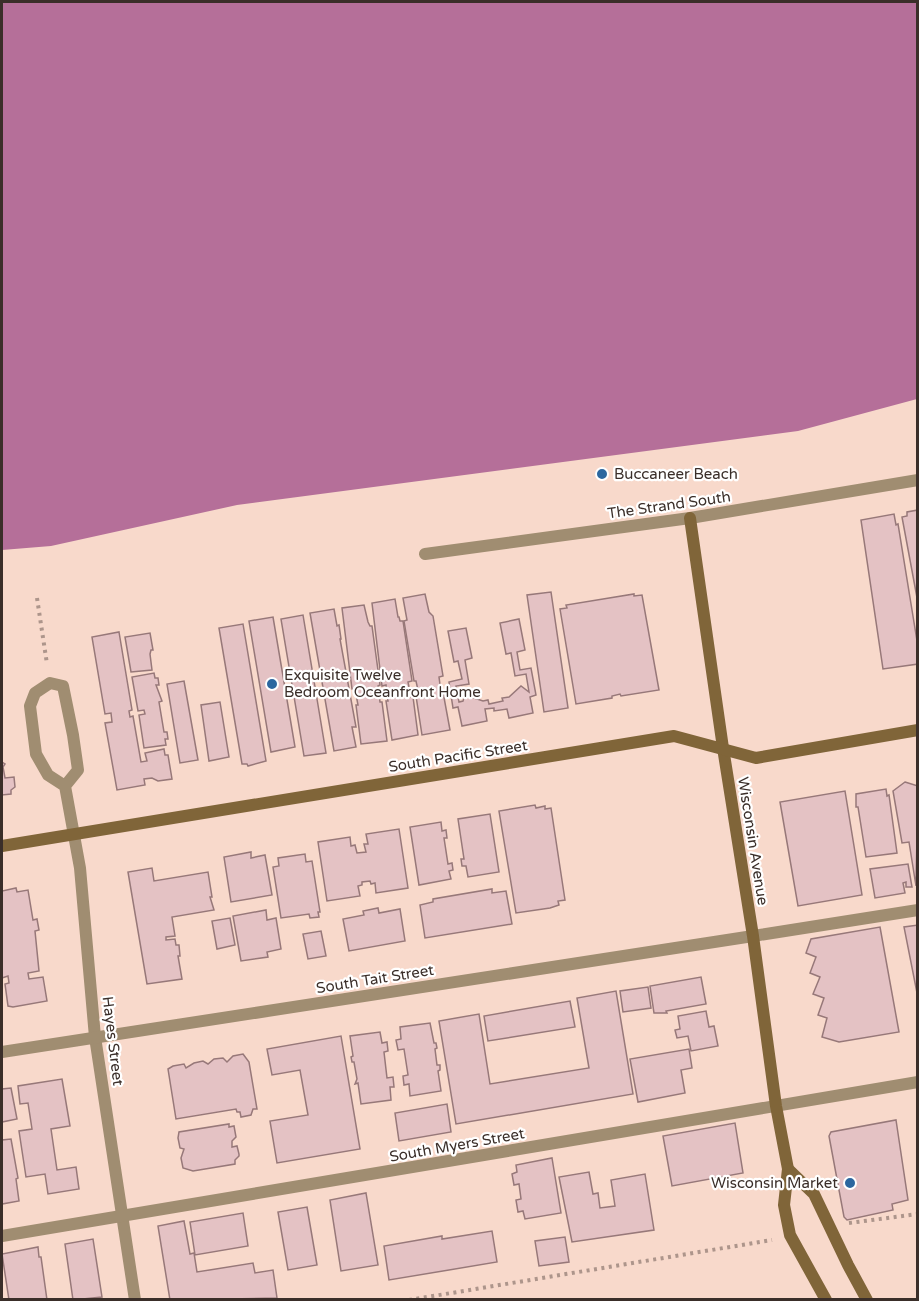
<svg xmlns="http://www.w3.org/2000/svg" width="919" height="1301" viewBox="0 0 919 1301" font-family="'Varela Round',sans-serif">
<style>
.water{fill:#b56f99}
.building{fill:#e4c2c4;stroke:#977879;stroke-width:1.5}
.lines{fill:none;stroke-linecap:round;stroke-linejoin:round}
.path{stroke:#ad958b;stroke-width:4;stroke-dasharray:3 4.5;stroke-linecap:butt}
.lane{stroke:#a08d71;stroke-width:12}
.street{stroke:#a08d71;stroke-width:12}
.secondary{stroke:#806539;stroke-width:12}
.poi-dot{fill:#2c679f;stroke:#fff;stroke-width:2}
.labels{text-anchor:middle;dominant-baseline:central;stroke-width:4.5;stroke-linejoin:round;paint-order:stroke}
.poi-label{font-size:15px;fill:#3a2e29;stroke:#fff;text-anchor:start}
.street-label{font-size:15px;fill:#3a2e29;stroke:#fff}
</style>
<rect width="100%" height="100%" fill="#f8d9cb"/>
<polygon class="water" points="2,2 917,2 917,399 798,431 237,505 51,546 2,550"/>
<g class="building">
<polygon points="918,510 918,603 902,517 907,516 907,512"/>
<polygon points="894,514 896,525 898,524 918,647 918,664 883,669 861,520"/>
<polygon points="551,592 568,708 544,712 527,595"/>
<polygon points="425,594 429,612 433,616 443,676 439,677 441,692 443,692 450,730 422,735 416,696 419,695 416,681 414,681 404,621 407,620 403,598"/>
<polygon points="634,594 634,596 642,595 659,690 621,696 620,694 612,696 612,698 576,704 560,609 567,608 566,605"/>
<polygon points="395,599 398,617 399,617 400,621 403,621 412,681 408,682 411,697 413,697 418,735 392,740 386,701 388,701 386,685 382,686 372,603"/>
<polygon points="364,605 368,622 370,626 372,626 380,685 378,686 380,702 382,702 387,741 361,744 356,705 358,705 355,689 352,689 342,608"/>
<polygon points="334,609 337,626 339,625 341,639 340,639 356,727 352,727 356,747 334,751 310,613"/>
<polygon points="303,615 326,753 304,756 281,619"/>
<polygon points="273,617 295,747 271,752 249,621"/>
<polygon points="519,619 525,650 517,652 520,670 531,668 536,695 530,697 533,713 509,718 507,709 494,711 494,708 485,709 487,721 462,726 458,707 453,708 449,682 462,679 458,661 454,662 448,631 466,628 472,658 465,660 469,684 456,686 459,702 463,701 465,695 483,701 488,700 489,704 503,701 502,698 509,697 521,686 529,692 526,674 515,676 511,653 506,654 500,623"/>
<polygon points="243,624 266,761 248,766 247,764 242,764 219,628"/>
<polygon points="119,632 132,710 129,711 130,717 133,716 141,762 147,761 145,753 164,749 165,755 168,755 172,779 158,781 152,778 144,779 145,785 117,790 105,723 112,722 111,713 105,714 92,637"/>
<polygon points="150,633 153,650 151,650 150,654 152,670 131,672 125,637"/>
<polygon points="154,673 155,678 158,678 159,685 156,685 162,701 159,702 164,732 167,732 168,739 165,739 166,745 144,748 139,715 145,714 144,710 138,711 132,677"/>
<polygon points="184,681 198,760 180,763 167,684"/>
<polygon points="220,702 229,757 209,761 201,705"/>
<polygon points="2,762 5,764 3,767 5,778 14,777 15,787 11,790 11,794 2,795"/>
<polygon points="905,782 918,786 916,886 909,842 902,843 893,791"/>
<polygon points="886,789 887,796 889,795 897,853 866,857 858,807 856,807 856,794"/>
<polygon points="845,791 862,895 798,906 780,802"/>
<polygon points="535,805 536,808 545,806 545,809 551,808 565,900 558,901 559,905 550,908 516,913 499,811"/>
<polygon points="490,814 499,872 468,877 466,866 462,866 461,859 464,859 458,819"/>
<polygon points="441,822 442,831 446,830 447,838 444,838 448,864 452,863 453,870 449,871 451,879 419,885 410,827"/>
<polygon points="399,829 408,888 376,893 375,883 371,884 370,881 362,882 362,885 358,886 360,896 327,901 318,842 350,837 351,846 355,845 357,853 366,852 364,844 368,844 366,834"/>
<polygon points="251,852 251,858 265,855 272,895 231,902 224,857"/>
<polygon points="305,854 306,862 312,861 320,912 318,912 319,917 310,918 309,914 281,918 273,867 279,866 278,858"/>
<polygon points="908,864 912,887 906,887 906,882 903,883 905,893 875,898 870,869"/>
<polygon points="152,868 154,881 208,872 212,897 210,897 214,910 172,917 175,936 166,937 166,940 175,939 176,945 179,945 180,956 178,956 182,979 147,984 128,872"/>
<polygon points="16,888 17,892 28,890 33,920 37,919 39,930 35,931 39,971 28,973 29,979 43,977 47,1001 13,1007 8,1006 5,984 9,983 8,976 2,978 2,891"/>
<polygon points="492,889 492,893 506,891 512,924 425,938 420,905 433,902 433,899"/>
<polygon points="378,908 379,913 400,909 405,941 349,951 343,919 364,915 363,911"/>
<polygon points="266,910 267,920 276,918 281,949 267,952 268,957 241,961 233,916"/>
<polygon points="230,918 235,945 217,949 212,921"/>
<polygon points="918,925 918,993 917,993 904,927"/>
<polygon points="880,927 899,1032 839,1042 822,1037 827,1018 818,1015 824,998 813,994 820,977 810,973 816,957 806,953 811,939"/>
<polygon points="321,931 326,956 308,959 303,934"/>
<polygon points="701,977 706,1004 666,1011 667,1013 654,1013 650,986"/>
<polygon points="648,987 651,1008 623,1012 620,991"/>
<polygon points="616,991 633,1094 456,1124 439,1021 479,1014 490,1084 589,1068 577,998"/>
<polygon points="570,1001 575,1027 488,1041 484,1016"/>
<polygon points="706,1011 709,1027 714,1026 718,1046 691,1051 688,1036 677,1038 675,1030 680,1029 678,1016"/>
<polygon points="430,1023 434,1043 436,1043 437,1048 435,1049 437,1065 440,1065 440,1070 438,1071 441,1091 410,1096 409,1084 404,1085 403,1076 408,1075 404,1049 398,1050 396,1040 401,1039 400,1027"/>
<polygon points="380,1032 382,1043 387,1042 388,1051 384,1052 387,1078 393,1077 394,1087 390,1087 391,1100 361,1104 358,1083 355,1084 357,1079 354,1062 352,1062 351,1057 353,1056 350,1036"/>
<polygon points="341,1036 360,1149 277,1163 270,1121 308,1115 300,1070 272,1075 267,1049"/>
<polygon points="689,1049 692,1068 681,1070 685,1093 638,1102 630,1059"/>
<polygon points="243,1054 249,1062 257,1109 253,1109 251,1115 241,1117 240,1112 237,1112 236,1109 176,1119 168,1069 173,1066 184,1064 186,1068 194,1063 203,1061 208,1064 214,1059 223,1058 227,1062 233,1056"/>
<polygon points="62,1079 70,1126 51,1129 57,1170 76,1167 79,1189 48,1194 45,1174 26,1177 19,1131 32,1129 28,1103 20,1104 18,1086"/>
<polygon points="11,1088 17,1119 2,1122 2,1089"/>
<polygon points="447,1104 451,1132 399,1141 395,1113"/>
<polygon points="896,1120 908,1200 892,1204 893,1210 847,1220 844,1217 829,1136 831,1132"/>
<polygon points="735,1123 743,1173 672,1186 663,1136"/>
<polygon points="229,1124 229,1127 234,1126 236,1137 232,1141 232,1147 237,1146 239,1154 239,1156 235,1160 235,1164 193,1171 183,1168 181,1158 184,1149 180,1148 178,1138 179,1132"/>
<polygon points="11,1139 18,1178 16,1179 19,1201 2,1204 2,1140"/>
<polygon points="552,1158 561,1213 525,1219 523,1211 518,1212 516,1200 521,1199 519,1184 514,1185 512,1174 517,1172 516,1165"/>
<polygon points="589,1172 593,1194 598,1193 600,1208 615,1206 611,1180 645,1174 654,1230 572,1242 559,1177"/>
<polygon points="366,1193 378,1265 341,1271 330,1200"/>
<polygon points="307,1207 317,1265 288,1270 278,1212"/>
<polygon points="243,1213 248,1246 195,1255 190,1222"/>
<polygon points="184,1221 190,1254 194,1253 197,1272 253,1263 255,1273 273,1270 277,1298 170,1300 158,1226"/>
<polygon points="492,1231 497,1262 389,1280 384,1246 442,1236 442,1239"/>
<polygon points="565,1237 569,1262 539,1266 535,1241"/>
<polygon points="93,1239 102,1297 73,1300 65,1244"/>
<polygon points="38,1247 39,1257 41,1257 47,1300 9,1300 2,1254"/>
</g>
<g class="lines">
<g class="path">
<polyline points="37,598 47,664"/>
<polyline points="849,1223 918,1214"/>
<polyline points="409,1300 772,1240"/>
</g>
<polyline class="lane" points="753,936 918,910"/>
<g class="street">
<polyline points="425,554 690,518 918,480"/>
<polyline points="65,786 78,770 73,735 63,686 50,683 35,693 30,706 36,754 48,775 65,786 80,868 95,1037 135,1300"/>
<polyline points="2,1052 753,936"/>
<polyline points="2,1236 918,1082"/>
</g>
<g class="secondary">
<polyline points="690,518 723,748 753,936 776,1106 788,1169 784,1205 790,1235 826,1300"/>
<polyline points="2,846 674,736 756,758 918,730"/>
<polyline points="788,1169 814,1194 848,1265 867,1300"/>
</g>
</g>
<g class="poi-dot">
<circle cx="602" cy="474" r="6"/>
<circle cx="272" cy="684" r="6"/>
<circle cx="850" cy="1183" r="6"/>
</g>
<g class="labels">
<g class="poi-label">
<text x="614" y="474">Buccaneer Beach</text>
<text x="284" y="675">Exquisite Twelve<tspan x="284" dy="17">Bedroom Oceanfront Home</tspan></text>
<text x="838" y="1183" text-anchor="end">Wisconsin Market</text>
</g>
<g class="street-label">
<text transform="translate(669 505) rotate(-8)">The Strand South</text>
<text transform="translate(458 756) rotate(-9)">South Pacific Street</text>
<text transform="translate(753 841) rotate(81)">Wisconsin Avenue</text>
<text transform="translate(375 979) rotate(-9)">South Tait Street</text>
<text transform="translate(113 1041) rotate(83)">Hayes Street</text>
<text transform="translate(457 1145) rotate(-10)">South Myers Street</text>
</g>
</g>
<rect width="919" height="1301" fill="none" stroke="#3a2e29" stroke-width="6"/>
</svg>
